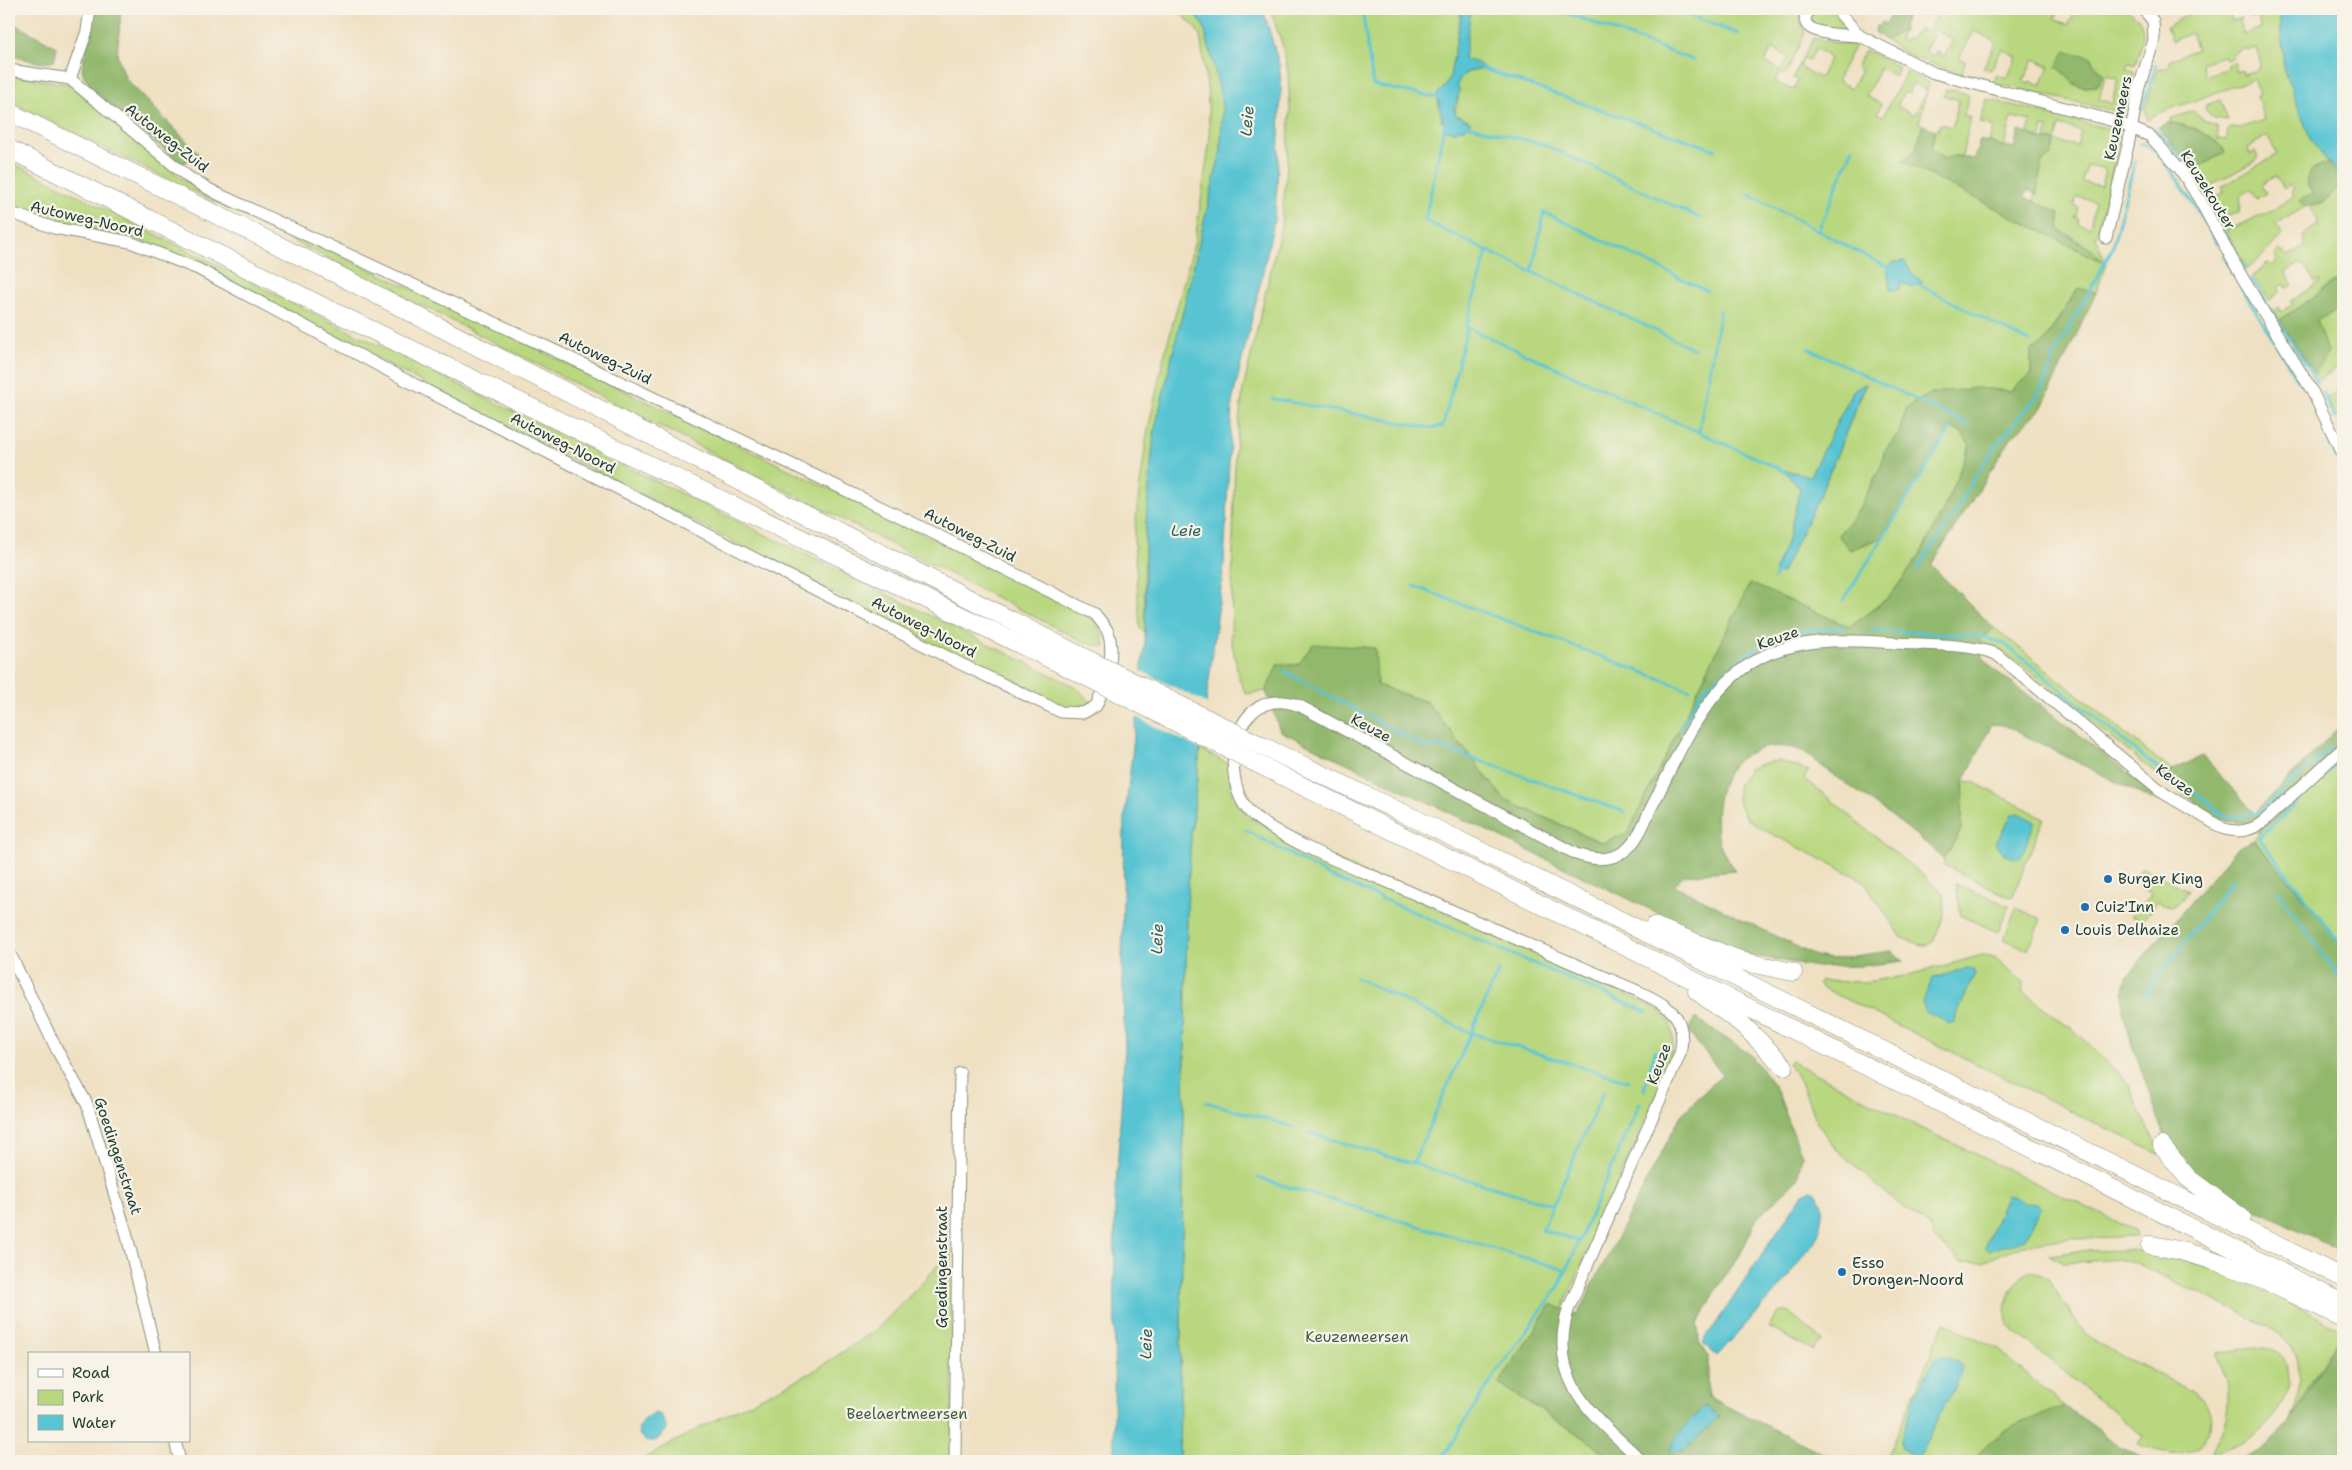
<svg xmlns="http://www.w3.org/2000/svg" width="2352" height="1470" viewBox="0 0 2352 1470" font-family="'Shantell Sans',sans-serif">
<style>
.green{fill:#b8d77e;stroke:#6c8a59;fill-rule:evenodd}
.forest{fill:#92b86d;stroke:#587a50}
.water{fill:#59c4d3;stroke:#3c8084}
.pier{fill:#efe0c2}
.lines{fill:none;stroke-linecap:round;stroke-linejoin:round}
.stream{stroke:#59c4d3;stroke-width:3}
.minor-casing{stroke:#878e7b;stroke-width:13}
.highway-casing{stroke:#878e7b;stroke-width:19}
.minor{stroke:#fff;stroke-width:11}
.highway{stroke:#fff;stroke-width:18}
.highway-bridge-casing{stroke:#878e7b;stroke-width:19;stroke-linecap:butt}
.highway-bridge{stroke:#fff;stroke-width:18}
.poi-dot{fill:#1f6fb2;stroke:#f7f3e8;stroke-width:2}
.labels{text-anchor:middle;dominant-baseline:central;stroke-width:4.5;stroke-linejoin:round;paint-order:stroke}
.street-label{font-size:15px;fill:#1f3d34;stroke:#f7f3e8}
.poi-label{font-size:15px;fill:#1f3d34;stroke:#f7f3e8;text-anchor:start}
.park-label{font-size:15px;fill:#3e5c43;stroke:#f7f3e8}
.water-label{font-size:16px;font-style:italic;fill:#2e5f5c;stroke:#f7f3e8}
</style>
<rect width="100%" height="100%" fill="#f7f3e8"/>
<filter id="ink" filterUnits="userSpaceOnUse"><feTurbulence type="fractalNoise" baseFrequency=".02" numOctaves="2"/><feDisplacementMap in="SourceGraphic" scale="10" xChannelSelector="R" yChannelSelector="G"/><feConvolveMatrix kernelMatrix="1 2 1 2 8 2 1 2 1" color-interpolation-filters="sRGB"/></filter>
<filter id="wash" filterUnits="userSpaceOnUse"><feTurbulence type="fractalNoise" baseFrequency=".0096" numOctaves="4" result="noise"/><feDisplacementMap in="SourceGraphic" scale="20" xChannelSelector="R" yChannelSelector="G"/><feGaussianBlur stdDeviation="1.12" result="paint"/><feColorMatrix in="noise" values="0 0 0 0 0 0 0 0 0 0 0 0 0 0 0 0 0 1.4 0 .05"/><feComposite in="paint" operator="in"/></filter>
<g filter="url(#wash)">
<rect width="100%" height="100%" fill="#efe0c2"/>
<g class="green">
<polygon points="1175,9 1190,9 1203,24 1214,66 1222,104 1221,150 1154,433 1145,533 1145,632 1140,629 1134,538 1139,492 1147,435 1163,360 1195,240 1210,139 1207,87 1200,35 1192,24"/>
<path d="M1270 9H1462L1450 77 1446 85 1438 93 1442 110 1441 121 1454 131 1469 126 1470 121 1456 115C1454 108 1457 107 1458 100 1459 96 1457 91 1457 88 1457 73 1473 70 1484 68L1478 63 1463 59 1471 9H1802L1800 20 1805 33 1787 72 1784 75 1780 73 1774 82 1793 90 1798 80 1793 78 1813 38 1824 41 1855 45 1838 78V81L1851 88 1861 71 1856 68 1865 50 1899 67 1895 76 1880 68 1866 96 1881 104 1877 113 1883 116 1907 71 1929 83 1919 123 1923 125 1915 151 1903 161 2104 263 2091 249 2060 230 2059 213 2034 201 2042 162 2054 148 2055 142H2046L2048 128 2043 127 2040 139 2028 132 2031 121 2012 117 2004 147 1989 142 1993 126 1980 123 1987 99 2114 130 2120 140 2096 238 2106 264 2096 293 2078 288 2042 345 2031 350V374L2010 391 1977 388 1907 407 1899 433 1884 452 1882 464 1855 516 1838 535 1850 550 1883 537 1951 428 1961 432 1970 445 1943 511 1920 555 1890 596 1850 627 1750 584 1628 833 1603 843 1505 800 1427 702 1377 685 1298 665 1278 664 1266 691 1246 694 1239 679 1231 638 1235 453 1243 390 1281 226 1287 167 1290 109 1288 72 1283 47ZM1772 48 1788 57 1781 70 1765 62ZM1816 48 1830 58 1820 78 1800 67 1803 59 1809 61ZM1913 83 1927 91 1914 115 1897 106 1904 92 1908 94ZM2059 125 2081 131 2077 146 2055 141ZM2087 165 2105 169 2101 186 2082 182ZM2077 197 2095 201 2090 227 2078 224 2079 219 2074 218 2077 217 2079 207 2074 205ZM1866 384 1821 493 1781 574 1800 488 1785 471 1810 476 1853 391Z"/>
<path d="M1816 9H1831L1846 28V31C1833 30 1815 32 1811 17Z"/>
<path d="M1940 9H2060L2055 18 2068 25 2076 10 2078 11 2080 9H2126C2152 22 2142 44 2135 65L2128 63 2126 69 2134 71 2128 106 2114 111 1993 83 1997 74 2007 78 2017 57 2002 49 1991 70 1983 68 1996 42 1974 31 1959 58 1965 61 1962 74 1914 58 1885 40 1904 30 1899 39 1904 42 1906 38 1910 40 1914 33 1917 34 1920 29 1927 32ZM1935 30 1953 40 1944 57 1936 51 1933 56 1925 51ZM2091 57 2103 75 2096 86C2081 88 2075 88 2067 75ZM2034 59 2050 67 2040 86 2030 81 2028 84 2023 81ZM2105 75 2118 78 2112 103 2099 100Z"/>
<path d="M2198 9H2228L2232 21 2241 18 2239 22 2243 34 2261 28 2257 16 2251 18 2249 15 2251 10 2279 9 2284 68 2311 141 2328 162 2313 169 2307 185 2313 193 2300 201 2305 207 2276 224 2283 235C2269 246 2261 261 2247 269L2226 230 2266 214 2294 196 2291 192 2294 190 2290 185 2284 189 2275 176 2261 185 2266 193 2257 199 2251 189 2241 196 2239 213 2221 218 2210 200 2224 192 2222 187 2277 154 2267 136 2247 148 2250 154 2255 151 2258 157 2255 161 2205 189 2194 170 2225 152C2217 136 2186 123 2168 123L2171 121 2170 119 2193 111 2204 121 2217 127 2218 139 2227 140 2228 128H2240L2264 120 2257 96 2260 95 2254 79 2154 115 2148 120 2145 108 2158 70 2168 67 2170 60 2197 49 2191 33 2173 41 2166 27ZM2246 48 2247 50 2256 48 2261 64 2259 65 2260 69 2243 74 2242 70 2237 72 2234 62 2227 65 2228 68 2205 76 2201 63 2224 56 2226 60 2233 57 2232 53Z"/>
<polygon points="9,75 68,84 185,181 895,520 1092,618 1102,632 1105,647 1086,643 340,264 9,101"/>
<polygon points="1946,89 1969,94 1964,115 1971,117 1962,156 1954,156 1944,159 1931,149 1935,130 1938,130 1940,124 1952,127 1959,100 1944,96"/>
<polygon points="2220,100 2228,120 2213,118 2205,109 2206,105"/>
<polygon points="9,161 319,316 1076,687 1092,703 1082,709 1063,707 963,659 404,373 200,264 131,237 55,223 9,207"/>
<polygon points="2343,184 2343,276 2280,320 2274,310 2278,307 2281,312 2293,305 2291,301 2320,282 2318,280 2315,282 2301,262 2285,272 2293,285 2287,288 2283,284 2278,287 2280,292 2269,300 2253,276 2267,263 2273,266 2278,259 2275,255 2279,250 2288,256 2306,245 2303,239 2305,233 2319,224 2310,207 2324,202"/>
<polygon points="2343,307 2343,321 2338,324 2343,333 2343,363 2320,380 2314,373 2324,359 2315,321"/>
<polygon points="2343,387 2343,411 2336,418 2327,398"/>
<polygon points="1994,628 2015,644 2172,771 2160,777 2018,662 1994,646 1980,642"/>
<path d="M1200 749 1230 765 1232 795 1249 818 1439 909 1654 1007C1679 1024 1674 1040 1669 1067L1562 1310 1551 1304 1499 1384 1589 1441 1613 1461H1179L1187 908 1191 837Z"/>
<polygon points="2343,758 2343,945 2254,840 2267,824"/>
<polygon points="1779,761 1809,771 1804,778 1944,893 1944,916 1933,941 1928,945 1922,945 1902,938 1863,880 1764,830 1746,818 1737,800 1739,784 1749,769 1763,763"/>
<polygon points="1964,781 1973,782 2044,818 2012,898 1944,865 1944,859 1961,830"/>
<polygon points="2142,868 2188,890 2180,902 2172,907 2158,901 2142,921 2131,916 2151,895 2133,879"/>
<polygon points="1956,884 2009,906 1998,932 1961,916"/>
<polygon points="2016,908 2041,919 2028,950 2004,939"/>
<polygon points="1983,955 1997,959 2023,982 2023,991 2066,1025 2070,1026 2128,1083 2142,1118 2161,1152 2160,1155 1821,987 1818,983 1820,981 1864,982 1905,976"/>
<polygon points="1791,1061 1921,1128 2136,1231 2137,1237 2070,1238 2040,1242 2013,1249 1983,1262 1960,1261 1934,1238 1931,1228 1885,1193 1833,1146 1816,1121 1801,1082 1788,1063"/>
<polygon points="951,1250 953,1461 639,1461 705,1425 811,1373 876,1330 925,1280"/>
<polygon points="2132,1250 2164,1255 2234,1275 2343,1330 2343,1334 2326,1356 2290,1420 2296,1403 2301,1378 2296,1357 2290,1345 2281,1336 2269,1327 2134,1262 2120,1259 2063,1263 2049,1255 2077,1251"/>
<path d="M2031 1270 2047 1278 2085 1334 2093 1341 2193 1392C2198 1396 2204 1399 2207 1405 2216 1421 2208 1445 2190 1451 2172 1457 2155 1450 2138 1444L2143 1436 2008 1326C2002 1305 2011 1279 2031 1270Z"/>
<polygon points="1785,1311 1789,1312 1822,1340 1813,1351 1768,1327 1778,1313"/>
<polygon points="1944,1322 1998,1349 2064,1406 2004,1431 1976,1461 1886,1461"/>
<path d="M2266 1347C2278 1352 2285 1357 2288 1371 2296 1407 2257 1439 2226 1449 2220 1451 2216 1454 2211 1452 2225 1431 2231 1407 2227 1381 2225 1371 2218 1362 2217 1352Z"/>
</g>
<g class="forest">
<polygon points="95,9 121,9 117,55 126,79 199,154 182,164 94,91 85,79 82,69"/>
<polygon points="1898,9 1915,9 1912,14 1909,13 1902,26 1903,31 1885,40 1875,32 1876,26 1879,27 1882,22 1886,24 1893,10"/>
<polygon points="9,21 57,47 54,61 41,63 9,55"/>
<path d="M2066 51 2091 57 2095 66 2103 75 2096 86C2071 89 2075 81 2056 67Z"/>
<path d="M2168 123C2186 123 2217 136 2225 152L2194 170 2158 127Z"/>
<polygon points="1923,125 1935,130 1931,149 1944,159 1954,156 1974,159 1980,140 2014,149 2019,130 2040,139 2055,141 2050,157 2042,162 2037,194 2028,190 2025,197 2059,213 2060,230 2091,249 2106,264 1902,161 1915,151"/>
<path d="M2328 162 2343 180V184L2323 202 2305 207 2299 201 2313 193C2300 174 2312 169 2328 162Z"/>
<polygon points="2343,276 2343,307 2316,321 2328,353 2314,373 2280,320"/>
<path d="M2078 288 2096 293 2041 409 2012 437 1931 565 1994 628 1980 642 1983 657 1992 668 2166 802 2146 797 2004 725 1992 724 1964 781 1961 830 1944 859C1908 826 1868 799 1828 771 1819 764 1807 752 1797 749 1758 740 1729 756 1719 795 1713 824 1716 846 1735 870L1684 875 1674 885 1815 956 1831 959 1892 951 1904 961 1860 966 1818 967 1743 954 1280 731 1266 691 1278 664 1298 665 1313 644 1375 648 1377 685 1427 702 1505 800 1602 843 1628 833 1750 583 1850 627 1890 596 1920 555 1943 511 1970 445 1961 432 1951 428 1883 537 1850 550 1838 535 1855 516 1882 464 1884 452 1899 433 1907 407 1932 393 1977 388 2010 391 2031 374V350L2042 345Z"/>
<polygon points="2343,723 2343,758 2258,834 2247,823 2225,821 2210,813 2160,777 2202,756 2255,813"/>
<polygon points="2254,840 2343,945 2343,1252 2222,1192 2186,1170 2168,1145 2132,1045 2123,1011 2123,993 2127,978 2134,968 2238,847"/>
<polygon points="1695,1018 1751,1055 1776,1088 1802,1156 1797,1180 1757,1218 1740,1255 1720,1283 1698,1324 1699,1342 1708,1356 1708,1397 1839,1461 1613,1461 1589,1441 1499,1384 1551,1304 1577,1315 1681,1115 1722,1074 1688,1031"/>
<path d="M2338 1341 2343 1344V1461H2234C2244 1457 2258 1453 2266 1447 2299 1420 2313 1374 2338 1341Z"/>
<path d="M2064 1406 2123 1448 2148 1461H1975C1990 1429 2033 1419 2064 1406Z"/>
</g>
<g class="water">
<polygon points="1190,9 1263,9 1279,64 1281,86 1277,187 1274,221 1262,276 1232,402 1224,564 1200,749 1191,837 1187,908 1179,1461 1114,1461 1115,1202 1125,1047 1122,968 1124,825 1145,641 1145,533 1154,433 1221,150 1222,104 1214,66 1203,24"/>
<path d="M1462 9H1471L1464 59 1478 63 1484 68C1472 69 1461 73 1457 85L1460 91 1454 108 1456 115 1470 121 1469 126 1454 131 1446 130C1443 123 1437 101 1438 93L1446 85 1450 77Z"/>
<polygon points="2279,9 2342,9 2343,180 2311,141 2299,109 2284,68"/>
<polygon points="1905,261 1912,274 1923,282 1912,287 1902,283 1898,290 1890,289 1887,267 1895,262"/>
<polygon points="1866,383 1821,493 1781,574 1774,572 1789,536 1800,488 1784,470 1810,476 1853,391"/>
<polygon points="2019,813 2035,822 2021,857 2016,859 2004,854 1996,843 2012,814"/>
<polygon points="1966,969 1972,969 1975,973 1954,1022 1947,1024 1941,1018 1926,1013 1922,1002 1933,978"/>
<polygon points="1811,1190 1816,1192 1823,1208 1819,1233 1813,1244 1780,1287 1717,1356 1703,1343 1802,1195"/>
<polygon points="2007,1195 2011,1195 2024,1203 2038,1204 2041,1209 2024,1239 1989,1251 1985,1247"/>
<polygon points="1940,1356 1959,1362 1962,1366 1961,1373 1920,1454 1915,1457 1901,1449 1900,1443 1916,1393 1935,1359"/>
<path d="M1705 1406 1719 1416 1685 1450 1670 1452C1672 1435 1694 1418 1705 1406Z"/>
<path d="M655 1413 661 1415 667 1430 657 1440 647 1442C630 1431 642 1419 655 1413Z"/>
</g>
<polygon class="pier" points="1140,670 1208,704 1202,750 1134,716"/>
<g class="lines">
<g class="stream">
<polyline points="1362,9 1373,85 1439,98"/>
<polyline points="1556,9 1693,60"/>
<polyline points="1672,9 1739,34"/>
<polyline points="1481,68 1716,150"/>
<polyline points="2142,109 2156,65"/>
<polyline points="1445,122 1425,221 1694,349"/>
<polyline points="1467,125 1545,145 1700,218"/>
<polyline points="2155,129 2185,161 2203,189"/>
<path d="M2140 144C2160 141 2206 226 2217 244"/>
<polyline points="1748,194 1889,268"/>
<polyline points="2207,198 2219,222"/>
<polyline points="1818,231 1853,148"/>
<polyline points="2223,231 2245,270"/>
<polyline points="1487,251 1466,327 1787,472"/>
<polyline points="2223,256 2235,275"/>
<polyline points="1532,272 1544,212 1707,291"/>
<polyline points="2251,278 2266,302"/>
<polyline points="1916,283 2029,342"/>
<polyline points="2241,287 2298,380"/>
<polyline points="2271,310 2317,382"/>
<polyline points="1808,348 1969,425"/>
<polyline points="2322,392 2334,418"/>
<polyline points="1273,399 1431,428 1443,426 1467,327"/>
<polyline points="2323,427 2343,472"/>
<polyline points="2338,427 2343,438"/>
<polyline points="1699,431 1720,310"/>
<polyline points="1917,569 1955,513 1977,473 2000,440 2038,395 2046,380 2055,354 2112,249 2135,161"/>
<polyline points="1774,578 1779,569"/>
<polyline points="1414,586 1690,690"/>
<polyline points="1844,600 1951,428"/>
<polyline points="1871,630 1980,636 2005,644 2167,776 2191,789 2228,818 2258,813 2331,748"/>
<polyline points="1284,671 1429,749 1435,745 1625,812"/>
<polyline points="1679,730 1703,689 1750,652 1770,641 1804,630 1844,627"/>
<polyline points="2343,758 2259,838 2343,947"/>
<polyline points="1246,830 1329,876 1647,1012"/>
<polyline points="2277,890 2343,982"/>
<polyline points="1355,977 1471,1033 1628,1081"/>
<polyline points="2144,995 2234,879"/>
<polyline points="1644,1090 1655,1051"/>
<polyline points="1206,1102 1294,1127"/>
<polyline points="1309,1133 1553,1205"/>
<polyline points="1413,1163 1499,970"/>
<polyline points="1258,1178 1566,1270"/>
<polyline points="1579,1241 1542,1230 1603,1092"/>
<polyline points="1440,1461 1496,1373 1559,1286 1640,1103"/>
</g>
</g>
</g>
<g filter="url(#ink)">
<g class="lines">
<defs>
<g id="minor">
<path d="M1810 9C1788 36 1847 35 1860 36"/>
<polyline points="1836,9 1860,36 1934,73 2117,122 2150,136 2180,169 2198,197 2242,277 2311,389 2343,455"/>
<path d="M9 70 70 79 188 177 216 193 562 354 897 515 1095 614C1099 619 1104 625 1107 630 1117 652 1105 686 1096 706L1083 713 1061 712 961 664 402 378 198 269 130 242 54 228 9 212"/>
<polyline points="70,79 87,31 90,9"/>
<polyline points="2106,238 2129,141 2139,87 2154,40 2153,21 2143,9"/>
<polyline points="9,952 57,1050 87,1104 126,1232 156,1354"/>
<polyline points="175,1441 180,1461"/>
<polyline points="955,1461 960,1073"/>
<path d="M1642 1461C1594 1415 1545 1382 1569 1307L1680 1054C1688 1016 1670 1007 1640 992 1556 957 1473 920 1390 883 1347 865 1290 844 1254 816 1216 785 1230 680 1300 706L1576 854C1593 860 1611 862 1626 850 1638 840 1645 821 1651 808 1681 751 1705 682 1768 654 1809 637 1852 640 1895 643 1928 645 1965 643 1996 654L2165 794 2224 829C2240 833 2251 831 2264 821L2343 748"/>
</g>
<g id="highway">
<polyline points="9,112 336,274 1083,657"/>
<polyline points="9,149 324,307 1079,673"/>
<polyline points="1262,746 1430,826 2343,1278"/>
<polyline points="1258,764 2343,1303"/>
<polyline points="1654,926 1745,962 1793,972"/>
<polyline points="1697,991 1743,1025 1784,1066"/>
<polyline points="2162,1146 2188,1178 2242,1218"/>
<path d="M2150 1245C2219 1255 2281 1288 2343 1318"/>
</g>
</defs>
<use href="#minor" class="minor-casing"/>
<use href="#highway" class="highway-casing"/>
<use href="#minor" class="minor"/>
<use href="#highway" class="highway"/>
<defs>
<g id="highway-bridge">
<polyline points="1083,657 1262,746"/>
<polyline points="1079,673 1258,764"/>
</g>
</defs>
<use href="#highway-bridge" class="highway-bridge-casing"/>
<use href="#highway-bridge" class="highway-bridge"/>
</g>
</g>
<g class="poi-dot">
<circle cx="2108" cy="879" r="5"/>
<circle cx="2085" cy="907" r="5"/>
<circle cx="2065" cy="930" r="5"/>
<circle cx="1842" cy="1272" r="5"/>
</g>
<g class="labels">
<g class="street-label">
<text transform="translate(2118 118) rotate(-78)">Keuzemeers</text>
<text transform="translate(167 138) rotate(38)">Autoweg-Zuid</text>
<text transform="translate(2208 190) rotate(58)">Keuzekouter</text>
<text transform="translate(87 219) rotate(13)">Autoweg-Noord</text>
<text transform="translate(605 358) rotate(26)">Autoweg-Zuid</text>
<text transform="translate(563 443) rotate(27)">Autoweg-Noord</text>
<text transform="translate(970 535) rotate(27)">Autoweg-Zuid</text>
<text transform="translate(924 627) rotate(27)">Autoweg-Noord</text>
<text transform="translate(1778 638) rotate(-19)">Keuze</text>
<text transform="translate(1371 728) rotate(28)">Keuze</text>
<text transform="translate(2175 780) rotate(36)">Keuze</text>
<text transform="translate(1659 1064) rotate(-70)">Keuze</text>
<text transform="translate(118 1156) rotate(72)">Goedingenstraat</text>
<text transform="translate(942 1267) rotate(-90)">Goedingenstraat</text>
</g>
<g class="poi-label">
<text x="2118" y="879">Burger King</text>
<text x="2095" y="907">Cuiz'Inn</text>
<text x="2075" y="930">Louis Delhaize</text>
<text x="1852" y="1263">Esso<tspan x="1852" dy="17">Drongen-Noord</tspan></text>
</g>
<g class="park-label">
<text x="1357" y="1337">Keuzemeersen</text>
<text x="907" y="1414">Beelaertmeersen</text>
</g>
<g class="water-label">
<text transform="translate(1247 121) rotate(-85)">Leie</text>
<text x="1186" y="530">Leie</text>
<text transform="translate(1157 939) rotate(-88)">Leie</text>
<text transform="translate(1146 1344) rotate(-88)">Leie</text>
</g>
</g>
<rect width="2352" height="1470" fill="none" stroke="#f7f3e8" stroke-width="30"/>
<rect x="28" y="1352" width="162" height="90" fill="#f7f3e8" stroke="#a1aaa0"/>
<rect x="38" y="1369" width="25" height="8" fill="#ffffff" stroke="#a1aaa0"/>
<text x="72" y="1378" font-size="15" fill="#1f3d34">Road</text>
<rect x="38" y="1390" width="25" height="15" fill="#b8d77e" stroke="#a1aaa0"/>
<text x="72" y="1402" font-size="15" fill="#1f3d34">Park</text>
<rect x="38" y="1415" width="25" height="15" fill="#59c4d3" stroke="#a1aaa0"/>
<text x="72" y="1428" font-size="15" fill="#1f3d34">Water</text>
</svg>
